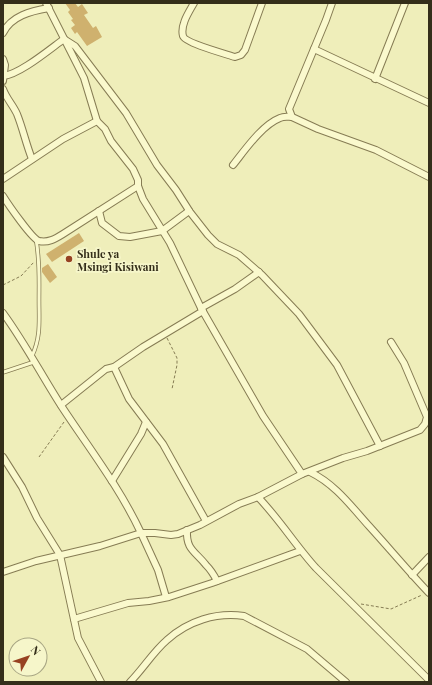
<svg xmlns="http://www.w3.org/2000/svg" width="432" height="685" viewBox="0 0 432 685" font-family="'Playfair Display',serif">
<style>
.building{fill:#cfb16e}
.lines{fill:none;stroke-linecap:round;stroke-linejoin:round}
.service-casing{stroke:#867c54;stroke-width:4.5}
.minor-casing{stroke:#867c54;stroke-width:8}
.path{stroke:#867c54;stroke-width:1;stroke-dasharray:3 2;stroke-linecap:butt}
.service{stroke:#faf9cd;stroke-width:3}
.minor{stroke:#faf9cd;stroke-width:6}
.poi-dot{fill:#974222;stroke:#f6f6ca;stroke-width:1.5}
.labels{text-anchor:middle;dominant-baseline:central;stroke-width:3.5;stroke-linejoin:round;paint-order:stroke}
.poi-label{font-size:11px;font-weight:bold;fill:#342e1a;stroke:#f6f6ca;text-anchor:start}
</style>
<rect width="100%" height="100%" fill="#efeeba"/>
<g class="building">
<polygon points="65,3 75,3 78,7 82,4 88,13 84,15 93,28 96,26 102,37 87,46 77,32 75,34 71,28 75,25 71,20 73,19 68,12 70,10"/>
<polygon points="79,233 84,241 52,262 46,254"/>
<polygon points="48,264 57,277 50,283 42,272 42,268"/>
</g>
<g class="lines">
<defs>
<g id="service">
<path d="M32 356C41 337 39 321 39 301 39 279 40 261 36 239"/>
<polyline points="4,372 34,362"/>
</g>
<g id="minor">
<polyline points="46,3 84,78 97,121 105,129 111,141 133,169 138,180 138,186 143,199 170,243 201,308 263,416 302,474"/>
<path d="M194 3C189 12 180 25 183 36 185 43 226 54 235 57L241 55 245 50 262 3"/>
<polyline points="332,3 326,20 289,109 292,117 318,129 376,150 429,177"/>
<path d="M3 33C11 16 31 11 49 8"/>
<polyline points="314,49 429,103"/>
<polyline points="3,59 5,65 3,81"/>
<path d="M3 76C19 75 50 49 64 39L75 46 126 113 157 165 176 190 190 212 208 235 217 244 239 255 262 275 299 314 337 365 380 446"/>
<polyline points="375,79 405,3"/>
<path d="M3 89C6 98 13 105 17 114 23 129 26 144 32 159"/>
<path d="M233 165C245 150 262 125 280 118 284 116 288 117 292 117"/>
<polyline points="3,179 63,139 97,121"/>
<path d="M3 196C8 204 32 239 39 241 48 243 55 239 63 234L138 186"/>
<polyline points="99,211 102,223 119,236 130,237 162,231 189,211"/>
<polyline points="201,308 235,289 259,272"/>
<path d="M3 313C25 343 42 376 62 407 89 448 120 488 141 533H155L171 535 178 534 200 525 239 504 258 497 302 474 343 458 367 451 420 430 425 424 427 417 404 363 391 342"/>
<polyline points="114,367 129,399 163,444 206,521"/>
<polyline points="61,405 106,369 114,367 143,347 203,311"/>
<polyline points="3,457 22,487 37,518 60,555 78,638 101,682"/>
<path d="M310 472C335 484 351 506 369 526 389 548 408 571 429 593"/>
<polyline points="112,481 141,434 146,422"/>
<path d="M258 497C280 520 296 546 316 568L429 680"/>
<path d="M187 530C186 550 195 551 206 565 211 570 214 575 217 581"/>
<polyline points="3,572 36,561 100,546 141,533 158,570 166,597"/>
<polyline points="412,575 429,557"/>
<polyline points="74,619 128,603 149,601 169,597 212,583 300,551"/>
<path d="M130 682C143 669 153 652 167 640 188 621 216 612 244 616L307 649 346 682"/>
</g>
</defs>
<use href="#service" class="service-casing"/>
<use href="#minor" class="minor-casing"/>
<g class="path">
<polyline points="3,285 21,276 34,262"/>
<polyline points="167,338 177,358 177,365 172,389"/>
<polyline points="39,457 64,422"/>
<polyline points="361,604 391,609 422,595"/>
</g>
<use href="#service" class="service"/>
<use href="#minor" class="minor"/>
</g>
<circle class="poi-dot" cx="69" cy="259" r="4"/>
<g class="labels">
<g class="poi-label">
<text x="77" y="253">Shule ya<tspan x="77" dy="13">Msingi Kisiwani</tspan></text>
</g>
</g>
<rect width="432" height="685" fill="none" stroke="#342e1a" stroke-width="8"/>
<g transform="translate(28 657) rotate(50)"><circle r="19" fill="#f6f6ca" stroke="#a8a684"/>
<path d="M0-3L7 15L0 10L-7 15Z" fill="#974222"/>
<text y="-6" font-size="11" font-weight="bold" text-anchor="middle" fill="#342e1a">N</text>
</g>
</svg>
